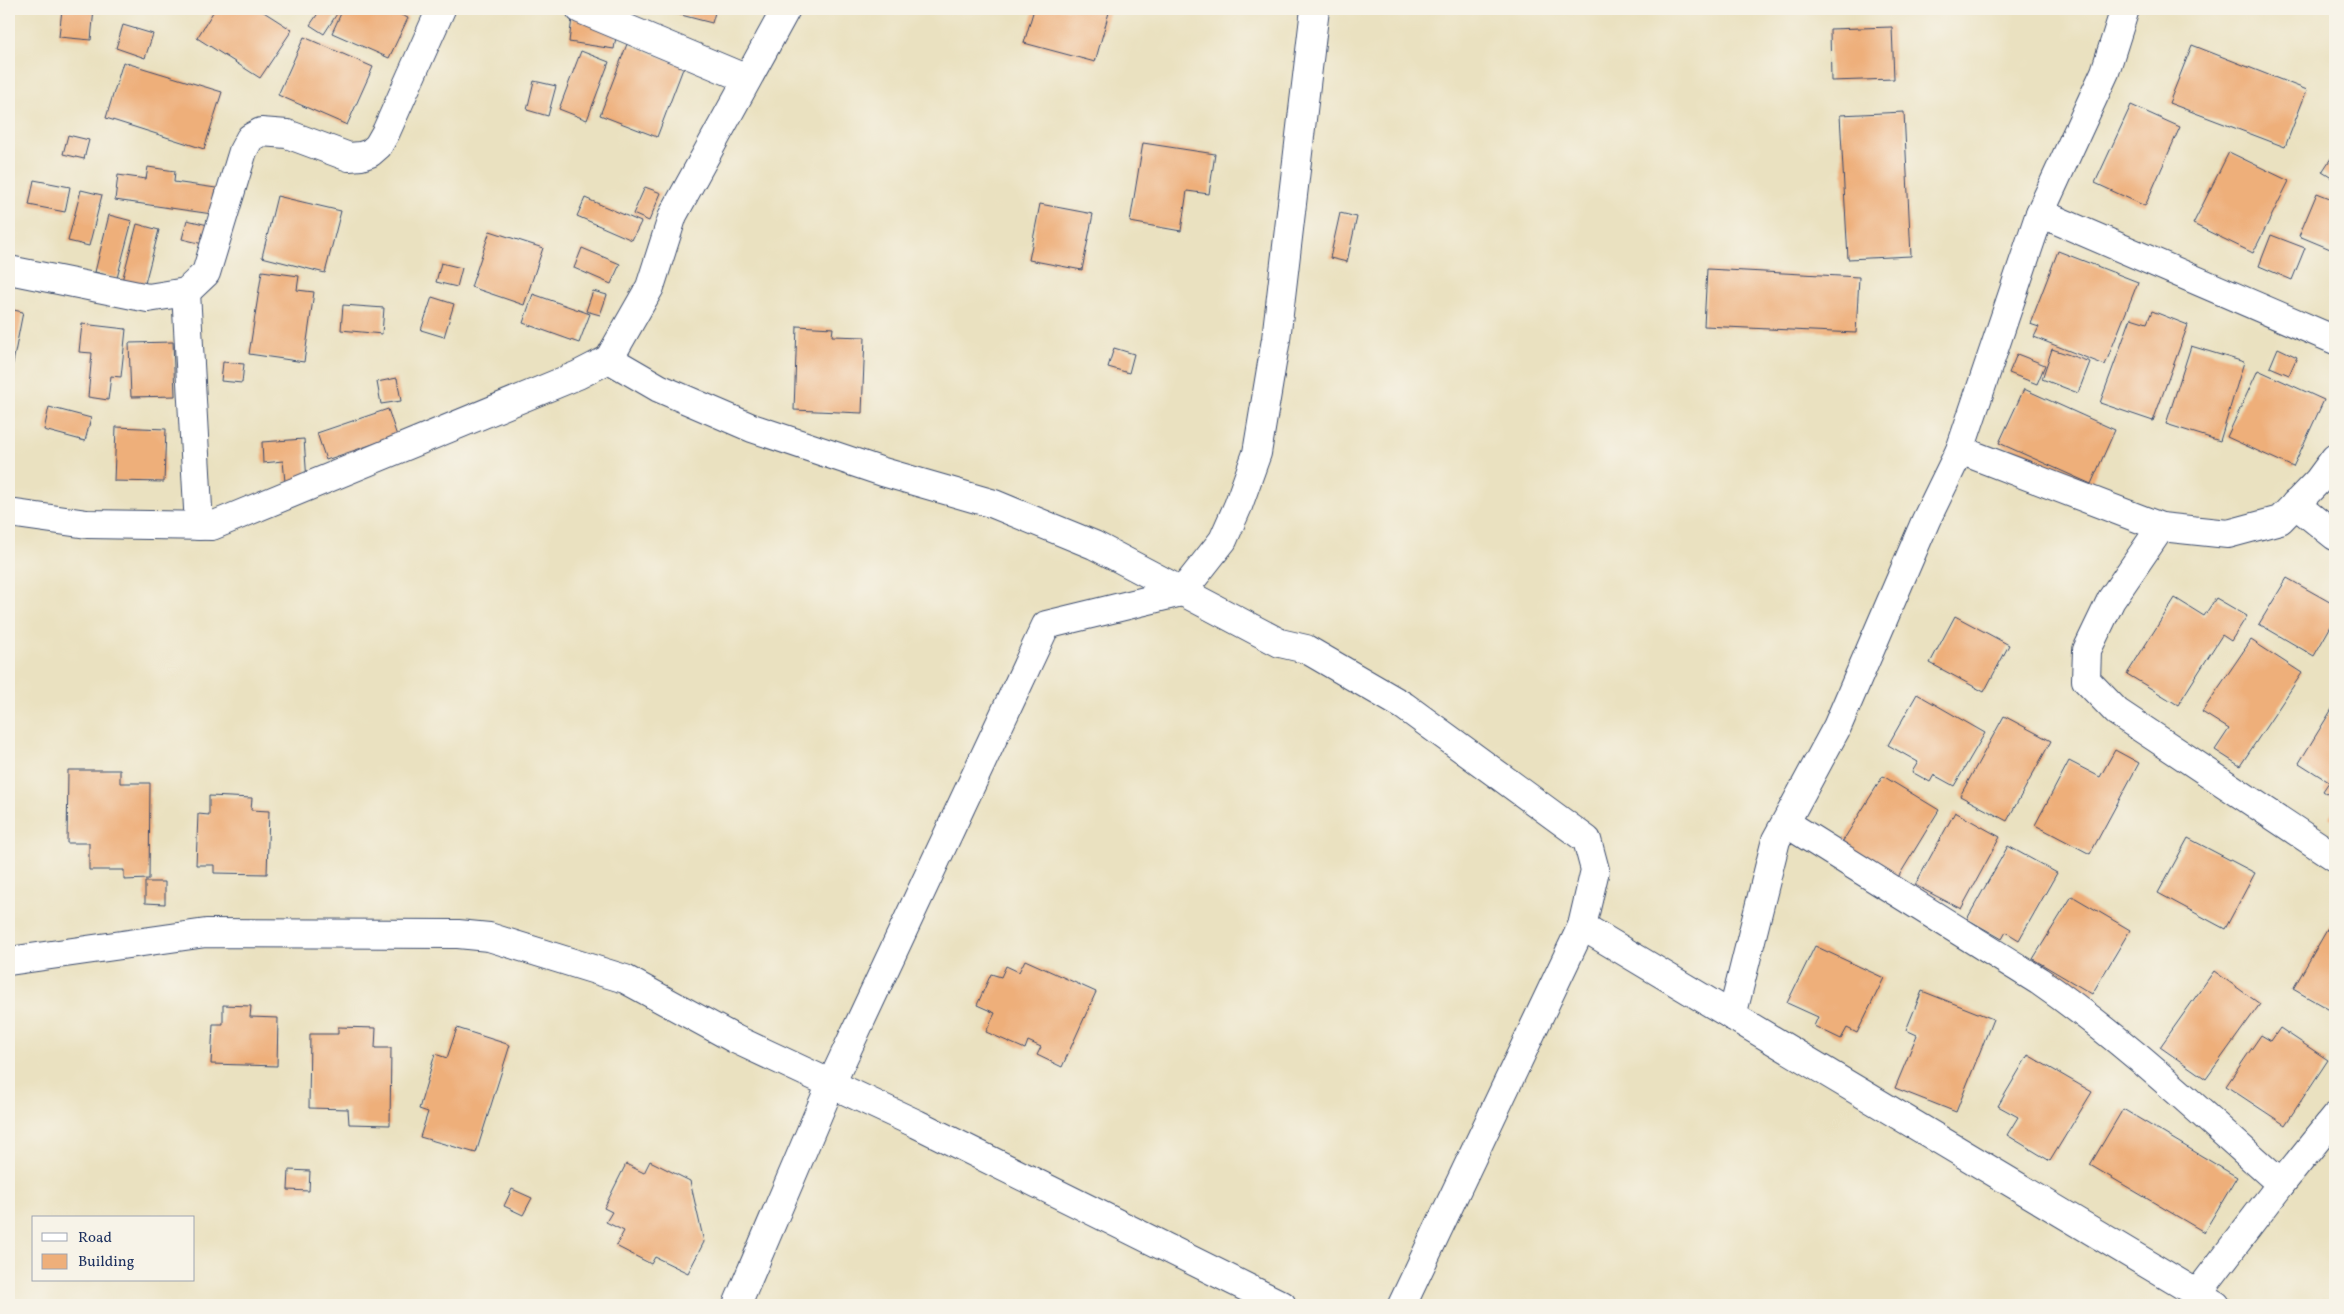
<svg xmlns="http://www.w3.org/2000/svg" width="2344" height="1314" viewBox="0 0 2344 1314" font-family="Vollkorn,serif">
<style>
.building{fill:#eeaf7a}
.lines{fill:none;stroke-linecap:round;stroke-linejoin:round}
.minor-casing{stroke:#3a4a6d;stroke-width:30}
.minor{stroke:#fff;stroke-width:28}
</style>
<rect width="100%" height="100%" fill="#f7f3e8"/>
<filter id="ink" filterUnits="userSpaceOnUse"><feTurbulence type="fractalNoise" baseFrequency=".02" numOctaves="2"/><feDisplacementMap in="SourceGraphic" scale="10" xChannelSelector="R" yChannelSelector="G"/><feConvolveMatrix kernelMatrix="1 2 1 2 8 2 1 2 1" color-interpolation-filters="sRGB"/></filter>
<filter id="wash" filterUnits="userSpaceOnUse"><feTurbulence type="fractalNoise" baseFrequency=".0096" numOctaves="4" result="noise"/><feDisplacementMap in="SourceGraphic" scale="20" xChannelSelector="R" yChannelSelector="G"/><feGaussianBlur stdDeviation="1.12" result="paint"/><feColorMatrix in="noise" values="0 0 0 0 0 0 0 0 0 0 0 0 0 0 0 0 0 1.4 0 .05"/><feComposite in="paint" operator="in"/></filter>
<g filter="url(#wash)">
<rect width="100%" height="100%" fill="#eae1c0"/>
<g id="blocks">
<g class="building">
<polygon points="62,9 94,9 91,40 59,37"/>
<polygon points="215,9 259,9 292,30 260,78 197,38"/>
<polygon points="321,9 340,9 324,34 310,25"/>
<polygon points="343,9 388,9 408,18 389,58 332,33"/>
<polygon points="658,9 716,9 712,23"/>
<polygon points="1034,9 1110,9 1095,62 1024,43"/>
<polygon points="572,18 618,25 614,49 569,42"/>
<polygon points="123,25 153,34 145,58 116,48"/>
<polygon points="1892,27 1894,79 1831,81 1830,29"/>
<polygon points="304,37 373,67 347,125 278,95"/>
<polygon points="627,44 684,66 657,137 600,115"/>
<polygon points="2192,45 2307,90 2285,147 2169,103"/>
<polygon points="581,51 609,62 587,120 559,109"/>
<polygon points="123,62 222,92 204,149 106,118"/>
<polygon points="534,81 556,86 548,116 527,110"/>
<polygon points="2131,105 2180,127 2145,206 2095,183"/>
<polygon points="1904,112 1911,256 1848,259 1840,115"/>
<polygon points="68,135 89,140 84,159 63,154"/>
<polygon points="1143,143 1215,154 1209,194 1187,191 1181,231 1130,222"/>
<polygon points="2229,152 2289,181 2253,253 2193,224"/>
<polygon points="2335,152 2335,180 2322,172"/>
<polygon points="148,167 175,171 174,182 216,188 212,214 115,200 118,175 146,179"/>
<polygon points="9,173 13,174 10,190 9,190"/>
<polygon points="34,180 70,187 65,212 29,205"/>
<polygon points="645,187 661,193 649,221 633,214"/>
<polygon points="81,190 102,195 89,246 68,241"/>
<polygon points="2317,193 2335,200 2335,251 2299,236"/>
<polygon points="277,196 341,211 325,273 262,257"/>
<polygon points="585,198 641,222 632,240 577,216"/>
<polygon points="1040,204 1093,214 1082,270 1029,260"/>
<polygon points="1340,213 1357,217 1347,262 1330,258"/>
<polygon points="109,215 132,221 117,278 95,272"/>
<polygon points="187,220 208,225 203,244 182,239"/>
<polygon points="137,224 159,230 144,287 122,281"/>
<polygon points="490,231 543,248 524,305 471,287"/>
<polygon points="2271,235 2305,248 2292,280 2259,266"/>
<polygon points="582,248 620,264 611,284 574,268"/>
<polygon points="2058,251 2138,282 2105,365 2034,337 2039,327 2030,324"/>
<polygon points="441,263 462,268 457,287 436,282"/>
<polygon points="1707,269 1859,277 1856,333 1704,326"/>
<polygon points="262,271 299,276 297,290 314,292 304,362 249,354"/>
<polygon points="593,291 607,295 600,315 586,311"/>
<polygon points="533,294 590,314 579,343 523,323"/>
<polygon points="432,297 454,304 444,337 421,330"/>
<polygon points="343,305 384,308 382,334 341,330"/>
<polygon points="9,309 23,312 10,378 9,377"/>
<polygon points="2152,311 2188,325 2153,421 2100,403 2131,318 2147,323"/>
<polygon points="82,324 126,329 121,377 111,376 108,400 88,397 92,353 79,352"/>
<polygon points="797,326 833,328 832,336 865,337 862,413 794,410"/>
<polygon points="173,342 175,396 131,397 129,343"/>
<polygon points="2191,346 2244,362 2220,441 2166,424"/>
<polygon points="1114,348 1134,354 1129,373 1108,367"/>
<polygon points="2278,348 2297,357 2289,375 2270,367"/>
<polygon points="2052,349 2090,362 2078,393 2042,379"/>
<polygon points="2017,354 2045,365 2037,384 2009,373"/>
<polygon points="223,362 244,364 242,383 221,381"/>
<polygon points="2258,370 2324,400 2293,467 2227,437"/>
<polygon points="397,378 401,401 381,404 377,382"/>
<polygon points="2024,389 2115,430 2091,484 1999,443"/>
<polygon points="49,407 91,418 85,441 44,430"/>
<polygon points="388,409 397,436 326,460 317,433"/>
<polygon points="116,427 166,429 164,482 114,481"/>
<polygon points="304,439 307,481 285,482 283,461 263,463 262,442"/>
<polygon points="2287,578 2335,605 2335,619 2314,656 2259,624"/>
<polygon points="2175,598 2204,616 2216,598 2247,616 2231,641 2222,635 2178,705 2127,674"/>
<polygon points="1955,616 2009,645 1984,692 1930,663"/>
<polygon points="2251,640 2302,673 2240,766 2215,750 2229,729 2202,712"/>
<polygon points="1917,694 1985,733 1954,786 1934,775 1930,782 1912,772 1918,762 1888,745"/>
<polygon points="2335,704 2335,799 2323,791 2329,782 2299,763"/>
<polygon points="2004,716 2051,741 2007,821 1960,796"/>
<polygon points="2115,750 2139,763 2090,854 2035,825 2069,761 2100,777"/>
<polygon points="68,770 120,770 120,783 150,783 149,879 124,880 124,870 89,870 89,843 67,843"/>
<polygon points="1883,776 1939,810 1897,879 1841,844"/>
<polygon points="209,796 252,798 251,810 269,811 267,874 214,873 214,865 196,865 198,814 209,815"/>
<polygon points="2335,808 2335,821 2329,817"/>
<polygon points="1955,812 2000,837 1961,909 1915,885"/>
<polygon points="2188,838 2255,873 2225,929 2158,893"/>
<polygon points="2008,846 2057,873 2019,940 2006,932 2002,939 1967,919"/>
<polygon points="145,882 165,882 165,904 145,903"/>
<polygon points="2072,896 2130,930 2092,994 2033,959"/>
<polygon points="2335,916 2335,1013 2293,989"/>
<polygon points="1815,946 1884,978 1857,1033 1847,1028 1841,1039 1814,1026 1818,1017 1787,1003"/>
<polygon points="1025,960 1096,992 1062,1067 1037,1055 1041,1047 1028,1041 1025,1049 986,1032 995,1013 977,1005 991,974 1001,977 1006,966 1019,972"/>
<polygon points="2214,971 2260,1004 2206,1079 2160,1047"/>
<polygon points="1922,991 1993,1019 1956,1112 1895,1088 1917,1035 1906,1030"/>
<polygon points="223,1005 251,1006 250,1017 278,1018 277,1066 211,1064 213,1024 223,1024"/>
<polygon points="338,1027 376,1028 375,1048 391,1048 390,1125 349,1124 348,1109 309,1108 310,1034 338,1034"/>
<polygon points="457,1028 510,1045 476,1153 420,1137 428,1112 419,1109 435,1054 447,1058"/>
<polygon points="2280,1028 2328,1060 2285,1125 2226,1086 2261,1035 2271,1041"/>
<polygon points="2028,1055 2092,1092 2050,1161 2007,1135 2018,1117 1998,1106"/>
<polygon points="2123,1109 2237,1177 2204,1232 2090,1165"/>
<polygon points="650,1161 690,1181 704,1242 688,1273 655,1257 651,1264 616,1246 624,1231 606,1222 612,1212 604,1208 626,1164 644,1173"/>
<polygon points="289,1170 310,1171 309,1191 288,1190"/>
<polygon points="512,1189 532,1198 523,1215 504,1206"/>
</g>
</g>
</g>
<g filter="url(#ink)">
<use href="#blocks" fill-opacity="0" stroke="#3a4a6d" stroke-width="1"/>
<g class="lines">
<defs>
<g id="minor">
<polyline points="580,9 747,79"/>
<polyline points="2040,213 2335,340"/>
<polyline points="9,270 148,298 186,292 206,273 243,151 250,138 261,132 287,134 349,157 361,156 370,153 378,146 386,132 441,9"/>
<polyline points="186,292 199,526"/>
<polyline points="609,359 659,388 752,428 883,472 994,504 1094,545 1280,643 1306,649 1404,706 1587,840 1595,870 1582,926 1402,1305"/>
<polyline points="1960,450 2161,527 2228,534 2280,520 2318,481 2335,458"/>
<polyline points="2295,504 2335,536"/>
<polyline points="9,513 87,524 212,526 578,375 609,359 650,287 673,215 786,9"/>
<polyline points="2161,527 2111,600 2087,650 2086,680 2117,712 2335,857"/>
<path d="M1786 823 2039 981C2126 1041 2202 1114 2281 1184"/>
<polyline points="1582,926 2216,1305"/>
<polyline points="9,961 206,933 458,934 489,937 625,979 735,1039 917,1124 1282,1305"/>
<polyline points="1732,1016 1776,840 1837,727 1926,520 1960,450 2040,213 2105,72 2125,9"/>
<polyline points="2197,1294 2281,1184 2335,1117"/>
<polyline points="737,1305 831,1084 1046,625 1182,592 1223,540 1238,506 1257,453 1276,339 1315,9"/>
</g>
</defs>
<use href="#minor" class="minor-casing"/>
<use href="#minor" class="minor"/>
</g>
</g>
<rect width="2344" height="1314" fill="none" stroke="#f7f3e8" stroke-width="30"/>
<rect x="32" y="1216" width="162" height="65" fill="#f7f3e8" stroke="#9fa5b1"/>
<rect x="42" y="1233" width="25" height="8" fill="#ffffff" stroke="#9fa5b1"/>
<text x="78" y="1242" font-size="15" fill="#1b2f5e">Road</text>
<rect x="42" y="1254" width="25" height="15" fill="#eeaf7a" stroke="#9fa5b1"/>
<text x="78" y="1266" font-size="15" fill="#1b2f5e">Building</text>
</svg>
